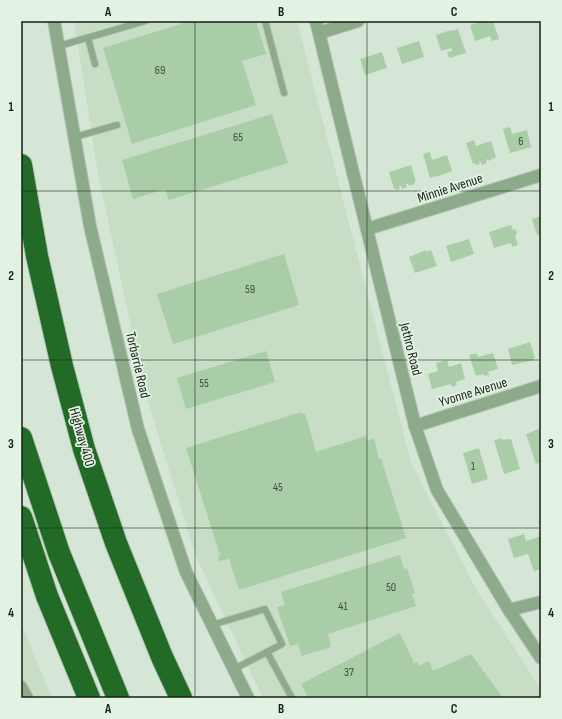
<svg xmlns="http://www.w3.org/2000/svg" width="562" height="719" viewBox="0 0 562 719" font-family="'Sofia Sans Condensed',sans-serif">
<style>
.built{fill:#c8ddc6}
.building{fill:#a9cda7}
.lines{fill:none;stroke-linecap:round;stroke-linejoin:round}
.service-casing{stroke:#b4c2b4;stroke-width:8}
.minor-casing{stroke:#b4c2b4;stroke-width:14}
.motorway-casing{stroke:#b4c2b4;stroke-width:24}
.service{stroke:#8dab8b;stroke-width:6}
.minor{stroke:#8dab8b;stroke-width:12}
.motorway{stroke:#226b26;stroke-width:22}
.grid{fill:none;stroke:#181e18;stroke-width:1;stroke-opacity:0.55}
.labels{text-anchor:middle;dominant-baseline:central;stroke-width:3.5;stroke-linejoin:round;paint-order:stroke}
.number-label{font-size:12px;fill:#3c4a3c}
.street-label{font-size:14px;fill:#181e18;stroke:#e3f3e3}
.neatline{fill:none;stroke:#181e18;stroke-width:1.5}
.grid-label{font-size:13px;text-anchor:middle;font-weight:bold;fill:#181e18}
</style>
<rect width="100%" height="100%" fill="#d6e6d6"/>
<g class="built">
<polygon points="74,21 297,21 411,463 476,589 541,689 541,698 263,698 196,557 145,392 98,174"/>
<polygon points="21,623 22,625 52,698 21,698"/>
</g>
<g class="building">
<polygon points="190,21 256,21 266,54 242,61 256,105 132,144 103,48"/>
<polygon points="484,21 493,21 499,39 492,41 490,36 475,41 470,25"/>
<polygon points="458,29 466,53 449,58 447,52 452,51 452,48 441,51 436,35 451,30 451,31"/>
<polygon points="419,41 424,57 402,64 397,48"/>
<polygon points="382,52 387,68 365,75 360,59"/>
<polygon points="272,114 288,163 169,200 165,189 133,199 122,160"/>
<polygon points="510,127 512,134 527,130 531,147 510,153 503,129"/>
<polygon points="474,140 476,146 491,141 496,157 488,161 488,159 486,160 487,163 482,165 480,161 479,162 480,164 476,165 475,163 473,164 466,143"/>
<polygon points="430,152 432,160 447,155 452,171 436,177 436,176 430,178 423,154"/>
<polygon points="411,165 416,182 414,182 415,184 409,186 408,184 406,184 407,187 402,189 401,186 399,186 400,189 396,190 395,188 394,189 389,172"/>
<polygon points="541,216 541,234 537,235 532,219"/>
<polygon points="511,225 513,230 516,229 517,234 515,235 518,245 512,247 511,243 494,248 489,232"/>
<polygon points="469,239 474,254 451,262 446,246"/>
<polygon points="426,250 426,252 431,250 437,266 415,273 409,257"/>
<polygon points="284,254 299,305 173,344 157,294"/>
<polygon points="530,342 535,358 533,359 534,360 512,365 508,349"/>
<polygon points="266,351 275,382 186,409 177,378"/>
<polygon points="476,353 478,357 493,353 498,369 488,372 489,375 484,376 483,374 476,376 469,355"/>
<polygon points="447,360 449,367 461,363 465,379 456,382 457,385 452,387 451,384 432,389 428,374 438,371 436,363"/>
<polygon points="301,412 302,414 305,413 316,452 366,436 368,441 374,438 378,456 379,459 381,458 406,538 239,590 229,559 219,561 218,556 220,555 186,448"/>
<polygon points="541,428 541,462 536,464 526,434"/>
<polygon points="502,438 502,440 511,439 520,469 504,474 494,440"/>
<polygon points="479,448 488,479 472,484 463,453"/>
<polygon points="524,534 526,541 541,536 541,569 534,571 528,554 514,558 508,539"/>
<polygon points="400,555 404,569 407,568 415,593 412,594 416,606 328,634 331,647 302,656 298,644 290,646 277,607 285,605 281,592"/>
<polygon points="400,633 414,663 417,662 419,666 429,661 433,671 471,654 503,698 308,698 301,684"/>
</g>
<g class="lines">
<defs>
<g id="service">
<polyline points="265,21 284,93"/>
<polyline points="88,38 95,64"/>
<polyline points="59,46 145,21"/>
<polyline points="75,137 117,125"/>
<polyline points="212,625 265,609 282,644 267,652"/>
<polyline points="234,669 267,652 292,698"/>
</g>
<g id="minor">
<polyline points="54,21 90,226 138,429 186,572 248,698"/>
<polyline points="316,21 415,426 437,490 509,610 541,658"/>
<polyline points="319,33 358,21"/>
<polyline points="367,229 541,175"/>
<polyline points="415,426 541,386"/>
<polyline points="509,610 541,602"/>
<polyline points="21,687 27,698"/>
</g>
<g id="motorway">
<polyline points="21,165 37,256 62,366 84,449 116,543 162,657 181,698"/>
<polyline points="21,438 59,553 118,698"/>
<polyline points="21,517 47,596 89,698"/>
</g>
</defs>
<use href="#service" class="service-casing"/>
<use href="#minor" class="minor-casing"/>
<use href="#motorway" class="motorway-casing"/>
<use href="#service" class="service"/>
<use href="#minor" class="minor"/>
<use href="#motorway" class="motorway"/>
</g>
<path class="grid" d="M195 21V698M367 21V698M21 191H541M21 360H541M21 528H541"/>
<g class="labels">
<g class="number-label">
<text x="160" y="70">69</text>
<text x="238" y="137">65</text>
<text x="521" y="141">6</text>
<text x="250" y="289">59</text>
<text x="204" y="383">55</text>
<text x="473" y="466">1</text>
<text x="278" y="487">45</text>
<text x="391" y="587">50</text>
<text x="343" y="606">41</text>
<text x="349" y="672">37</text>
</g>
<g class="street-label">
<text transform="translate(450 188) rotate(-18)">Minnie Avenue</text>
<text transform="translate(411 349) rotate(76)">Jethro Road</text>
<text transform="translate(138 365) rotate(77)">Torbarrie Road</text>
<text transform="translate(473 392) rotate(-17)">Yvonne Avenue</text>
<text transform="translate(82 437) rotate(74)">Highway 400</text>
</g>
</g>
<rect width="562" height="719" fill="none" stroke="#e3f3e3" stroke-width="44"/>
<rect x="22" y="22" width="518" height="675" class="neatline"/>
<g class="grid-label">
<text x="108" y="16">A</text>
<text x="281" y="16">B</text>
<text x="454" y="16">C</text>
<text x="11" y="111">1</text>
<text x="551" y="111">1</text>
<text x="11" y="280">2</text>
<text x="551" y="280">2</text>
<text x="11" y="448">3</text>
<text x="551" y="448">3</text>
<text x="11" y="617">4</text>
<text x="551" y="617">4</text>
<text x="108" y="713">A</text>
<text x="281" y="713">B</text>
<text x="454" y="713">C</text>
</g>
</svg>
